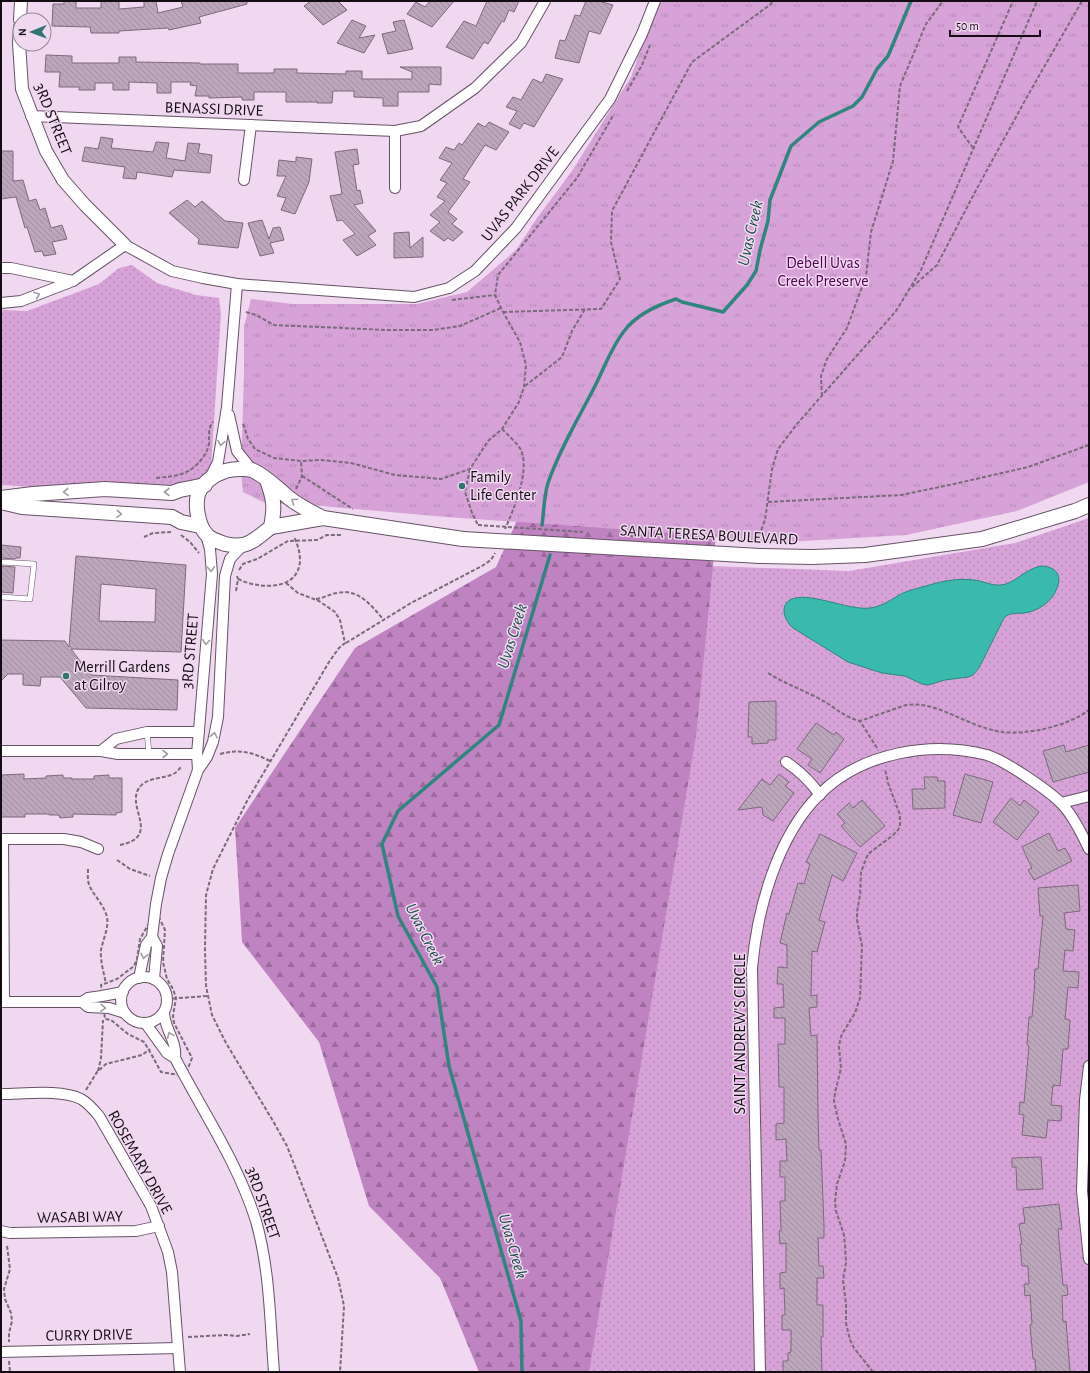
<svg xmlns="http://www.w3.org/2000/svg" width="1090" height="1373" viewBox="0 0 1090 1373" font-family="'Alegreya Sans',sans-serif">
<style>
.grass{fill:url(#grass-dots)}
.forest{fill:url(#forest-firs)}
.park{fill:url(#park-tufts)}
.water{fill:#39baac;stroke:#2e867e}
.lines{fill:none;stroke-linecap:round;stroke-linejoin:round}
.stream{stroke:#2e867e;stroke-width:3.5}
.building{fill:url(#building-back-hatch);stroke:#7d687c;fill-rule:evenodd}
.service-casing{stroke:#655265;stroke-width:6}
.minor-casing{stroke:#655265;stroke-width:12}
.tertiary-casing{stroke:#655265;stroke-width:14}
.secondary-casing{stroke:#655265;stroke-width:16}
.path{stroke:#7a6b7a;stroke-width:2;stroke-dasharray:4 2;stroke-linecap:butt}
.service{stroke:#fff;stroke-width:5}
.minor{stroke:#fff;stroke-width:10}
.tertiary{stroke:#fff;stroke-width:12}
.secondary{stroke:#fff;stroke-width:14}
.secondary-bridge-casing{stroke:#655265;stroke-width:16;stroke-linecap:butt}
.path-bridge{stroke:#7a6b7a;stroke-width:2;stroke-dasharray:4 2;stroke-linecap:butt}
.secondary-bridge{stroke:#fff;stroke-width:14}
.oneway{stroke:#a19ea1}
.poi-dot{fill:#2f766e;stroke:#f0d9f0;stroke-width:1.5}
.labels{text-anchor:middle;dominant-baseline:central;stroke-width:3;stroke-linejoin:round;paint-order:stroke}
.street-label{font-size:16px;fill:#130c13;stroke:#f0d9f0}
.park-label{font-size:16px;fill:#4f0053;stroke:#f0d9f0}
.poi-label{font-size:16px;fill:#130c13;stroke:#f0d9f0;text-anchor:start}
.water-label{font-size:17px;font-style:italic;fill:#1b504a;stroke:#f0d9f0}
</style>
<defs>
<pattern id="grass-dots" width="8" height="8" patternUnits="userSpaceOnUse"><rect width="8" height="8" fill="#d7a2d7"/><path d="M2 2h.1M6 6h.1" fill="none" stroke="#b88ab8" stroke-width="1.8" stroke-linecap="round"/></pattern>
<pattern id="forest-firs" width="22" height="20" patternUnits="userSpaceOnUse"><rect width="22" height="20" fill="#c083c1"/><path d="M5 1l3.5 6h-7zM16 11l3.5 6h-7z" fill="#9b6a9c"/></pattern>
<pattern id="park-tufts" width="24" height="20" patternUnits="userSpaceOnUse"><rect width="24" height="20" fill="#d7a2d7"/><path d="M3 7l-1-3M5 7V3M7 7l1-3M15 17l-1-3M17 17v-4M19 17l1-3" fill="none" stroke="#b88ab8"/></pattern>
<pattern id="building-back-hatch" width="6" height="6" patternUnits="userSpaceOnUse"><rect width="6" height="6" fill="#bca6bc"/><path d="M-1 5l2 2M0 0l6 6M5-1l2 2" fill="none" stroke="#a18ea1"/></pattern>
</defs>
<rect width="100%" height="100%" fill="#f0d9f0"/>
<g class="grass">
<polygon points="132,265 157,283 196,295 219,298 221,314 210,482 201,492 185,496 1,485 1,310 27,311 99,284 119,268"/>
<polygon points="1089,518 1089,1372 554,1372 543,560 849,571 1015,543"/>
</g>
<polygon class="forest" points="569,405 718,516 696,736 589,1372 479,1372 440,1278 369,1206 319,1042 242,942 235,828 355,648 496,567"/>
<polygon class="park" points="658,1 1089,1 1089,482 1017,511 906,535 770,543 674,533 446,517 299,504 267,504 243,492 241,472 244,371 244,327 251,299 292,304 417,304 467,292 516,250 537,218 572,171 631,77"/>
<path class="water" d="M1041 566C1047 566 1054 568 1057 573 1060 577 1059 584 1057 588 1053 601 1037 612 1024 613 1016 614 1010 612 1004 618L979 668 973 675 968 677 945 680 928 685 922 684 905 676 882 673 848 662 793 628C785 621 779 607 790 600 806 590 849 611 870 608 882 607 893 598 903 593 910 590 919 588 926 586 942 581 958 578 974 580 983 581 992 586 1001 585 1014 584 1025 569 1041 566Z"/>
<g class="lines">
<g class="stream">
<path d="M542 525C544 511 544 495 548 483 560 448 580 416 596 384 605 366 612 346 625 330 637 314 658 305 676 299L682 302 723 312 747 285 756 271 760 250 768 221 770 200 791 146 819 122 853 106 862 97 877 69 888 56 911 1"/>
<polyline points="522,1372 521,1321 449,1066 437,987 398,916 382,844 398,811 499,725 550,555"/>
</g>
</g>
<g class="building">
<polygon points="64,1 76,1 76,8 101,8 101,1 119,1 119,9 144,7 144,1 156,1 158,13 183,7 181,1 247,1 247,4 199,17 201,23 169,30 168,28 119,31 119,33 91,33 90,27 52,26 53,4 64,4"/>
<polygon points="311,1 338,1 347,10 323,25 304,6"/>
<polygon points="430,1 454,1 432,27 407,14 416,2 425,7"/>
<polygon points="487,1 519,1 514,12 509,10 504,22 502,21 488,44 484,42 473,59 446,47 464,21 476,26"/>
<polygon points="586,1 599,1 613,5 600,34 589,31 579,63 555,58 560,40 565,41 575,15 580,16"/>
<polygon points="352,20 366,26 359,38 375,35 364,53 337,43"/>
<polygon points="404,20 413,49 388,54 382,34 396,31 393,22"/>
<polygon points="46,55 72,56 72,63 119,63 119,57 136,57 136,62 200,63 200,64 238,64 238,73 274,73 274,69 297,69 297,73 346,74 346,71 362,71 362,79 412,79 412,72 400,67 441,67 441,85 429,84 429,92 398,92 398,106 383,106 383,98 354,97 354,91 333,91 332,103 317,103 317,102 286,102 286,92 254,92 254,100 242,100 242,97 209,98 209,96 195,96 197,86 190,85 191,82 171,82 171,93 157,93 157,83 129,82 129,90 113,90 113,83 95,83 95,90 79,90 79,87 59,87 60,72 45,72"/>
<polygon points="546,74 563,79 534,127 524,123 520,129 509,124 517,111 506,107 513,97 521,100 533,79 542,83"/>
<polygon points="489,122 509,132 496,150 485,145 463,179 470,182 448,212 457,219 452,224 463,232 453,241 448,238 444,241 430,231 440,222 430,215 445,201 437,197 447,183 440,180 452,163 439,158 446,147 454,150 459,143 462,145 478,123 485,127"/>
<polygon points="101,137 113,139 111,148 153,152 156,142 169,143 166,158 185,161 188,143 200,144 198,153 212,155 210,173 174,170 172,177 137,172 136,179 123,178 125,167 82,161 85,147 98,149"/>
<polygon points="357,149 359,164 353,165 357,191 360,190 363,203 354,205 376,231 368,236 376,245 357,256 343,240 355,234 342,220 337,221 330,196 342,194 335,152"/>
<polygon points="1,151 13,151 13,181 23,180 29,201 36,199 40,210 45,208 51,228 62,225 67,239 52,242 56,254 44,256 42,251 35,252 27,227 25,228 16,197 1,199"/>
<polygon points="296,157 312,159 309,182 295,214 281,210 286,198 277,196 286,176 277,176 279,160 296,162"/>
<polygon points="187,200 195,207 202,201 225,221 243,223 238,248 198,244 199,239 169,213"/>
<polygon points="262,220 269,239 273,228 280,227 284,240 270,243 274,253 260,256 248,223"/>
<polygon points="409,232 410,248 423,237 423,257 394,258 394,233"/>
<polygon points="1,545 21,547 20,558 16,558 15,559 1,558"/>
<path d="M76 556 186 565 181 652 71 649 91 675 178 680 177 710 86 708 60 677H41L40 686 23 685V674H8L1 681V640L65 641 69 647ZM101 584 156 589 155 622 99 621Z"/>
<polygon points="1,566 15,567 13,593 1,592"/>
<polygon points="776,701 776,740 768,740 768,743 752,744 752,737 748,737 749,702"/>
<polygon points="816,723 834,735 836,732 844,739 820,773 808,765 812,759 797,749"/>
<polygon points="1064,745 1066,752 1089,745 1089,772 1053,782 1043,751"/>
<polygon points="24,774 24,779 46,778 46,776 63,775 63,778 72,778 72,779 94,779 94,776 109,775 109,778 122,778 122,812 116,813 116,815 73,814 73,817 60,818 59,815 49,815 49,814 25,814 25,817 1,817 1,775"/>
<polygon points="779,774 789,782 785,786 794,793 773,821 763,815 762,807 738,810 762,779 770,785"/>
<polygon points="965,774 993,782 981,823 953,815"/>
<polygon points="924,777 937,777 938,781 945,781 945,808 913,809 912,789 925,789"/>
<polygon points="1011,798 1020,806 1024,800 1039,812 1017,840 993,822"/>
<polygon points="862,800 885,826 860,847 841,826 845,823 837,814 849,803 853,808"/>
<polygon points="1049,833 1058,851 1065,848 1072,861 1034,880 1028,870 1032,868 1022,847"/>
<polygon points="820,834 857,853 843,881 832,875 819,920 825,922 817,952 812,951 811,996 817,995 817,1007 809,1008 811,1036 817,1035 818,1114 819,1150 821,1150 824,1226 824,1238 818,1238 819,1266 823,1266 824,1278 817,1278 817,1305 823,1305 823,1337 821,1337 822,1372 783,1372 783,1361 788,1361 788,1353 791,1352 791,1330 782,1330 782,1315 785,1315 784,1288 780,1289 780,1273 786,1272 786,1243 780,1244 779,1231 781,1231 780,1201 785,1201 785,1177 780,1177 780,1161 787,1161 786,1139 776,1140 776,1124 784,1123 784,1087 779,1087 778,1044 785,1044 785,1018 774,1018 774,1008 784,1007 783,984 777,984 778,967 787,968 787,945 780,943 787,913 789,914 798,883 804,884 810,864 806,862"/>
<polygon points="1078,885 1080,911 1064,913 1066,929 1075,930 1073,951 1065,950 1063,971 1079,972 1078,988 1068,987 1065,1019 1070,1020 1068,1049 1063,1049 1060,1086 1053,1085 1051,1105 1062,1106 1061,1121 1048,1120 1046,1138 1022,1135 1024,1115 1019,1114 1020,1102 1024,1103 1029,1046 1027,1045 1029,1017 1032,1017 1035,980 1034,980 1035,969 1038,969 1043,916 1040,916 1038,888"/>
<polygon points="1041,1157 1043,1189 1017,1190 1016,1167 1012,1167 1012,1158"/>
<polygon points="1059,1204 1062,1229 1058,1229 1063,1285 1067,1285 1068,1295 1062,1296 1063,1322 1066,1321 1070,1372 1036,1372 1035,1359 1033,1359 1030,1325 1032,1324 1030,1295 1025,1296 1024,1284 1029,1284 1028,1266 1022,1266 1020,1244 1022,1244 1019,1224 1025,1223 1023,1208"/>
</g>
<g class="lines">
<defs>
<g id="service">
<polyline points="1,562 34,564 30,599 1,597"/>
<polyline points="147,732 149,754"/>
</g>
<g id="minor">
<polyline points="31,116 395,131 421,126 475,88 521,43 545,1"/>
<polyline points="395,131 395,188"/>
<polyline points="244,180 251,125"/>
<polyline points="1,268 11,268 73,281"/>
<polyline points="1,303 21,301 73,281 125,245 172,271 203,278 237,284 414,297 449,288 475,271 516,228 610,99 642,34 655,1"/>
<polyline points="229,415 237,451 252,470"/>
<polyline points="210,478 218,462 227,407 237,284"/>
<polyline points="1,751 101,751 118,754 197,754"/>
<polyline points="101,751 116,739 147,732 199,732"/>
<path d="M786 762C800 771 810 781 820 795"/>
<polyline points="198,770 197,754 212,574 210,549 206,535"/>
<polyline points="1061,803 1089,796"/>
<polyline points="1,839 64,839 81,842 98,849"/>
<polyline points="3,839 4,1002"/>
<polyline points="152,937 157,946 154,979"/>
<circle cx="144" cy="1000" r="23"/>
<polyline points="139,978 146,945 152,937 156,904 161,878 168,854 198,770 207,757 213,742 218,717 225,576 230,559 243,545"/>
<polyline points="1,1002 82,1002 88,1007 109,1008 125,1013"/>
<polyline points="82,1002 88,998 102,996 123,992"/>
<path d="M164 1013C165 1030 177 1041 175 1058"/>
<path d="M146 1024 167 1053 175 1058C203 1112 238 1163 256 1221 270 1270 270 1322 274 1372"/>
<polyline points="1089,1066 1085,1100 1082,1191 1089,1259"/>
<path d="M1 1094C24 1094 61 1089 81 1099 88 1103 94 1110 99 1116L151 1206 168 1252 172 1272 180 1372"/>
<polyline points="1,1231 10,1233 136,1231 159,1226"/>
<polyline points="1,1352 178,1348"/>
<path d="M760 1372 752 968C757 910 777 836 820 794 862 752 931 741 987 755 1004 760 1048 790 1061 803 1072 814 1082 834 1089 849"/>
</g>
<g id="tertiary">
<polyline points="20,20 21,1"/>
<polyline points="20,27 19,43 22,89 46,151 63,180 85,205 125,245"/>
</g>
<g id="secondary">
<path d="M267 480C274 500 275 506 271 527 263 533 253 543 243 545 237 546 230 545 225 544 219 542 210 539 206 534 198 525 195 505 198 494 202 483 215 474 225 471 233 469 245 468 252 470 266 476 278 489 289 498 299 506 311 512 323 518L463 539"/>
<polyline points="1,498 33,494 105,489 172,493 180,490 205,485"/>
<polyline points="1,502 22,507 172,517 181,522 200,526"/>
<polyline points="271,527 323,518"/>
<polyline points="760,556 812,557 865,555 982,539 1075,511 1089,505"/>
</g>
</defs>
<use href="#service" class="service-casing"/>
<use href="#minor" class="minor-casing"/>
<use href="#tertiary" class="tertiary-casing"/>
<use href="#secondary" class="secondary-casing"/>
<g class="path">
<polyline points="627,91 642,65 650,45"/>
<polyline points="973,148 958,127 1013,1"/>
<polyline points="912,287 937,265 975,192 1028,95 1082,1"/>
<polyline points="452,300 495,295"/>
<polyline points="246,312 256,315 274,325 387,330 433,330 460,326 501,308"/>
<polyline points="503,312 601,309 620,279 611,242 612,211 692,62 771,4 772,1"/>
<polyline points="525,386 562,357 572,331 585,309"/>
<polyline points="822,396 821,376 827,359 847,328 866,276 871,232 893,161 900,86 926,24 943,1"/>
<polyline points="243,424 244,426 248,439 255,449 274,458 301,461 321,460 351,463 395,475 441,479 470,469 488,441 502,429 519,402 524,387 526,365 520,342 503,312 495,295 498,275 577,178 614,114"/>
<path d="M502 429C507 434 518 444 521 450 530 471 514 509 505 529"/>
<polyline points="470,469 465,492 472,513 478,525"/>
<polyline points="302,476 353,509"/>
<path d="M156 478C175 476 188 476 201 460 205 455 208 450 209 443 209 436 208 428 213 422"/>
<polyline points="296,489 302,476 301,461"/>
<polyline points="768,502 901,495 954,484 1028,467 1089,445"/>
<polyline points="181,535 190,542 199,553"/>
<polyline points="144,537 153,533 171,532"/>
<polyline points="749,542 759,536 765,520 772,469 778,449 797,424 896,311 921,270 1037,1"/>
<polyline points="239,570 243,564 257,559 288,541 317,540 327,535 342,535"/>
<path d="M238 579C258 589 299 592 300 560 300 551 297 544 294 536"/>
<polyline points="286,583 298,593 319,601 335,612 340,620 345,643 339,648 329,662 247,801 213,869 206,895 205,949 206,986 212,1015 226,1043 273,1121 287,1146 338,1278 344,1306 340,1372"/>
<polyline points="236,591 238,579 237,576"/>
<path d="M316 599C324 598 330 594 337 593 358 588 371 605 383 619"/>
<polyline points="346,643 411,603 482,566 491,560 495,553"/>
<path d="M768 673C784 683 800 689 816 697 833 705 841 716 860 721"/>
<path d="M877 748 860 721 906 705C929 702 947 713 967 721 978 726 990 730 1002 732 1028 735 1068 726 1089 710"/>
<path d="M220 754C240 749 252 752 270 761"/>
<path d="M120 845C159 837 130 811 137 792 143 776 163 780 175 773 178 771 180 768 182 766"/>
<polyline points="117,860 130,869 150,876"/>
<path d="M88 869C88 875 87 881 90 887 95 897 104 905 107 917 109 928 103 939 101 950 100 961 104 973 106 984"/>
<polygon points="156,911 165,930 163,962 167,979 173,989 176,998 173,1016 174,1023 192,1058 185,1076 161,1072 149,1050 144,1042 128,1034 111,1020 105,1019 101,985 117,979 134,966 137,959 140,939"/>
<polyline points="167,999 207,996"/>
<polyline points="98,1071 101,1058 103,1020"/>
<polyline points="86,1090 97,1072 106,1064 142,1055 150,1049"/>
<polyline points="7,1246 10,1269 4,1289 5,1299 11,1313 12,1321 9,1333 9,1342"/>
<polyline points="188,1337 226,1335 237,1336 250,1334"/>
<polyline points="9,1361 10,1372"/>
<polyline points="873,1372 854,1348 850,1340 846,1323 846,1304 843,1280 846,1263 845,1245 844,1235 836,1211 835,1202 837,1184 845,1161 846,1144 838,1119 834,1101 835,1093 841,1068 839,1047 840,1040 842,1034 855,1013 860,998 862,946 857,920 857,912 860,895 861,872 868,854 892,836 898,830 900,826 900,815 888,783 885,769"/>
</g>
<use href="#service" class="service"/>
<use href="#minor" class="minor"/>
<use href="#tertiary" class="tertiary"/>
<use href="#secondary" class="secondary"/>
<defs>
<polyline id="secondary-bridge" points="463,539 760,556"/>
</defs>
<use href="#secondary-bridge" class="secondary-bridge-casing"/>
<polyline class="path-bridge" points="478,525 583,532"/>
<use href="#secondary-bridge" class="secondary-bridge"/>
</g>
<defs><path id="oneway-chevron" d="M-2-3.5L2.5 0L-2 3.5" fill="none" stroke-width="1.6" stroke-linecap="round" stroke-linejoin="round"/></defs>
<g class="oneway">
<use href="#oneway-chevron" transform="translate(37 295) rotate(-21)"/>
<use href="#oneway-chevron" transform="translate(221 443) rotate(99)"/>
<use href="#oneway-chevron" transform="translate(66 492) rotate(177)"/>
<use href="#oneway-chevron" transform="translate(167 492) rotate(180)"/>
<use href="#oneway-chevron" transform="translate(294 501) rotate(-145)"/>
<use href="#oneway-chevron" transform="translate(119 514) rotate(4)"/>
<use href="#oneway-chevron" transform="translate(211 569) rotate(87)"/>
<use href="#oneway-chevron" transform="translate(206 642) rotate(95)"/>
<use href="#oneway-chevron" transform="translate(214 735) rotate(-79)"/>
<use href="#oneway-chevron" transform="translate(165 754)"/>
<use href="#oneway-chevron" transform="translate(144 956) rotate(101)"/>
<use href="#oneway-chevron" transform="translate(103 1008) rotate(4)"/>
<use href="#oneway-chevron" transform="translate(170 1035) rotate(-114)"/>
</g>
<g class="poi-dot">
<circle cx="462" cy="486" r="4"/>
<circle cx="66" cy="676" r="4"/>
</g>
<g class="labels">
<g class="street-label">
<text transform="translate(214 109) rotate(2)">BENASSI DRIVE</text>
<text transform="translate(53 119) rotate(68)">3RD STREET</text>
<text transform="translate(520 194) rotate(-52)">UVAS PARK DRIVE</text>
<text transform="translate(709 535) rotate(3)">SANTA TERESA BOULEVARD</text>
<text transform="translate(190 651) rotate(-85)">3RD STREET</text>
<text transform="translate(740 1034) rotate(-90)">SAINT ANDREW'S CIRCLE</text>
<text transform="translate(140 1162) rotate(61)">ROSEMARY DRIVE</text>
<text transform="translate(263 1203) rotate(71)">3RD STREET</text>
<text transform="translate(80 1217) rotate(-1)">WASABI WAY</text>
<text transform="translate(89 1335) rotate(-1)">CURRY DRIVE</text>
</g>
<g class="park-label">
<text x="823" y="263">Debell Uvas<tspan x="823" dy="18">Creek Preserve</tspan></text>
</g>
<g class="poi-label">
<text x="470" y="477">Family<tspan x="470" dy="18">Life Center</tspan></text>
<text x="74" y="667">Merrill Gardens<tspan x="74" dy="18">at Gilroy</tspan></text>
</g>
<g class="water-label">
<text transform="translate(750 233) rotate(-77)">Uvas Creek</text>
<text transform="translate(512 636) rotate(-73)">Uvas Creek</text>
<text transform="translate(425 934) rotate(63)">Uvas Creek</text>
<text transform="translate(513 1246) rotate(74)">Uvas Creek</text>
</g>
</g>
<rect width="1090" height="1373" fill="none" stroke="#130c13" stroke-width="4"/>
<g transform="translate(32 32) rotate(269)"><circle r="19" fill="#f0d9f0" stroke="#988798"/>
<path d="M0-3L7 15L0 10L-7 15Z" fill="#2f766e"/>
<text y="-6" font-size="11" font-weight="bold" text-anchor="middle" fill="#130c13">N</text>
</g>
<path d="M950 30v6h90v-6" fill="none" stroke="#130c13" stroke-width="2"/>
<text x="956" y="30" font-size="12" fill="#130c13" stroke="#f0d9f0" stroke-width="3" paint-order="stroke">50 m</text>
</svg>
